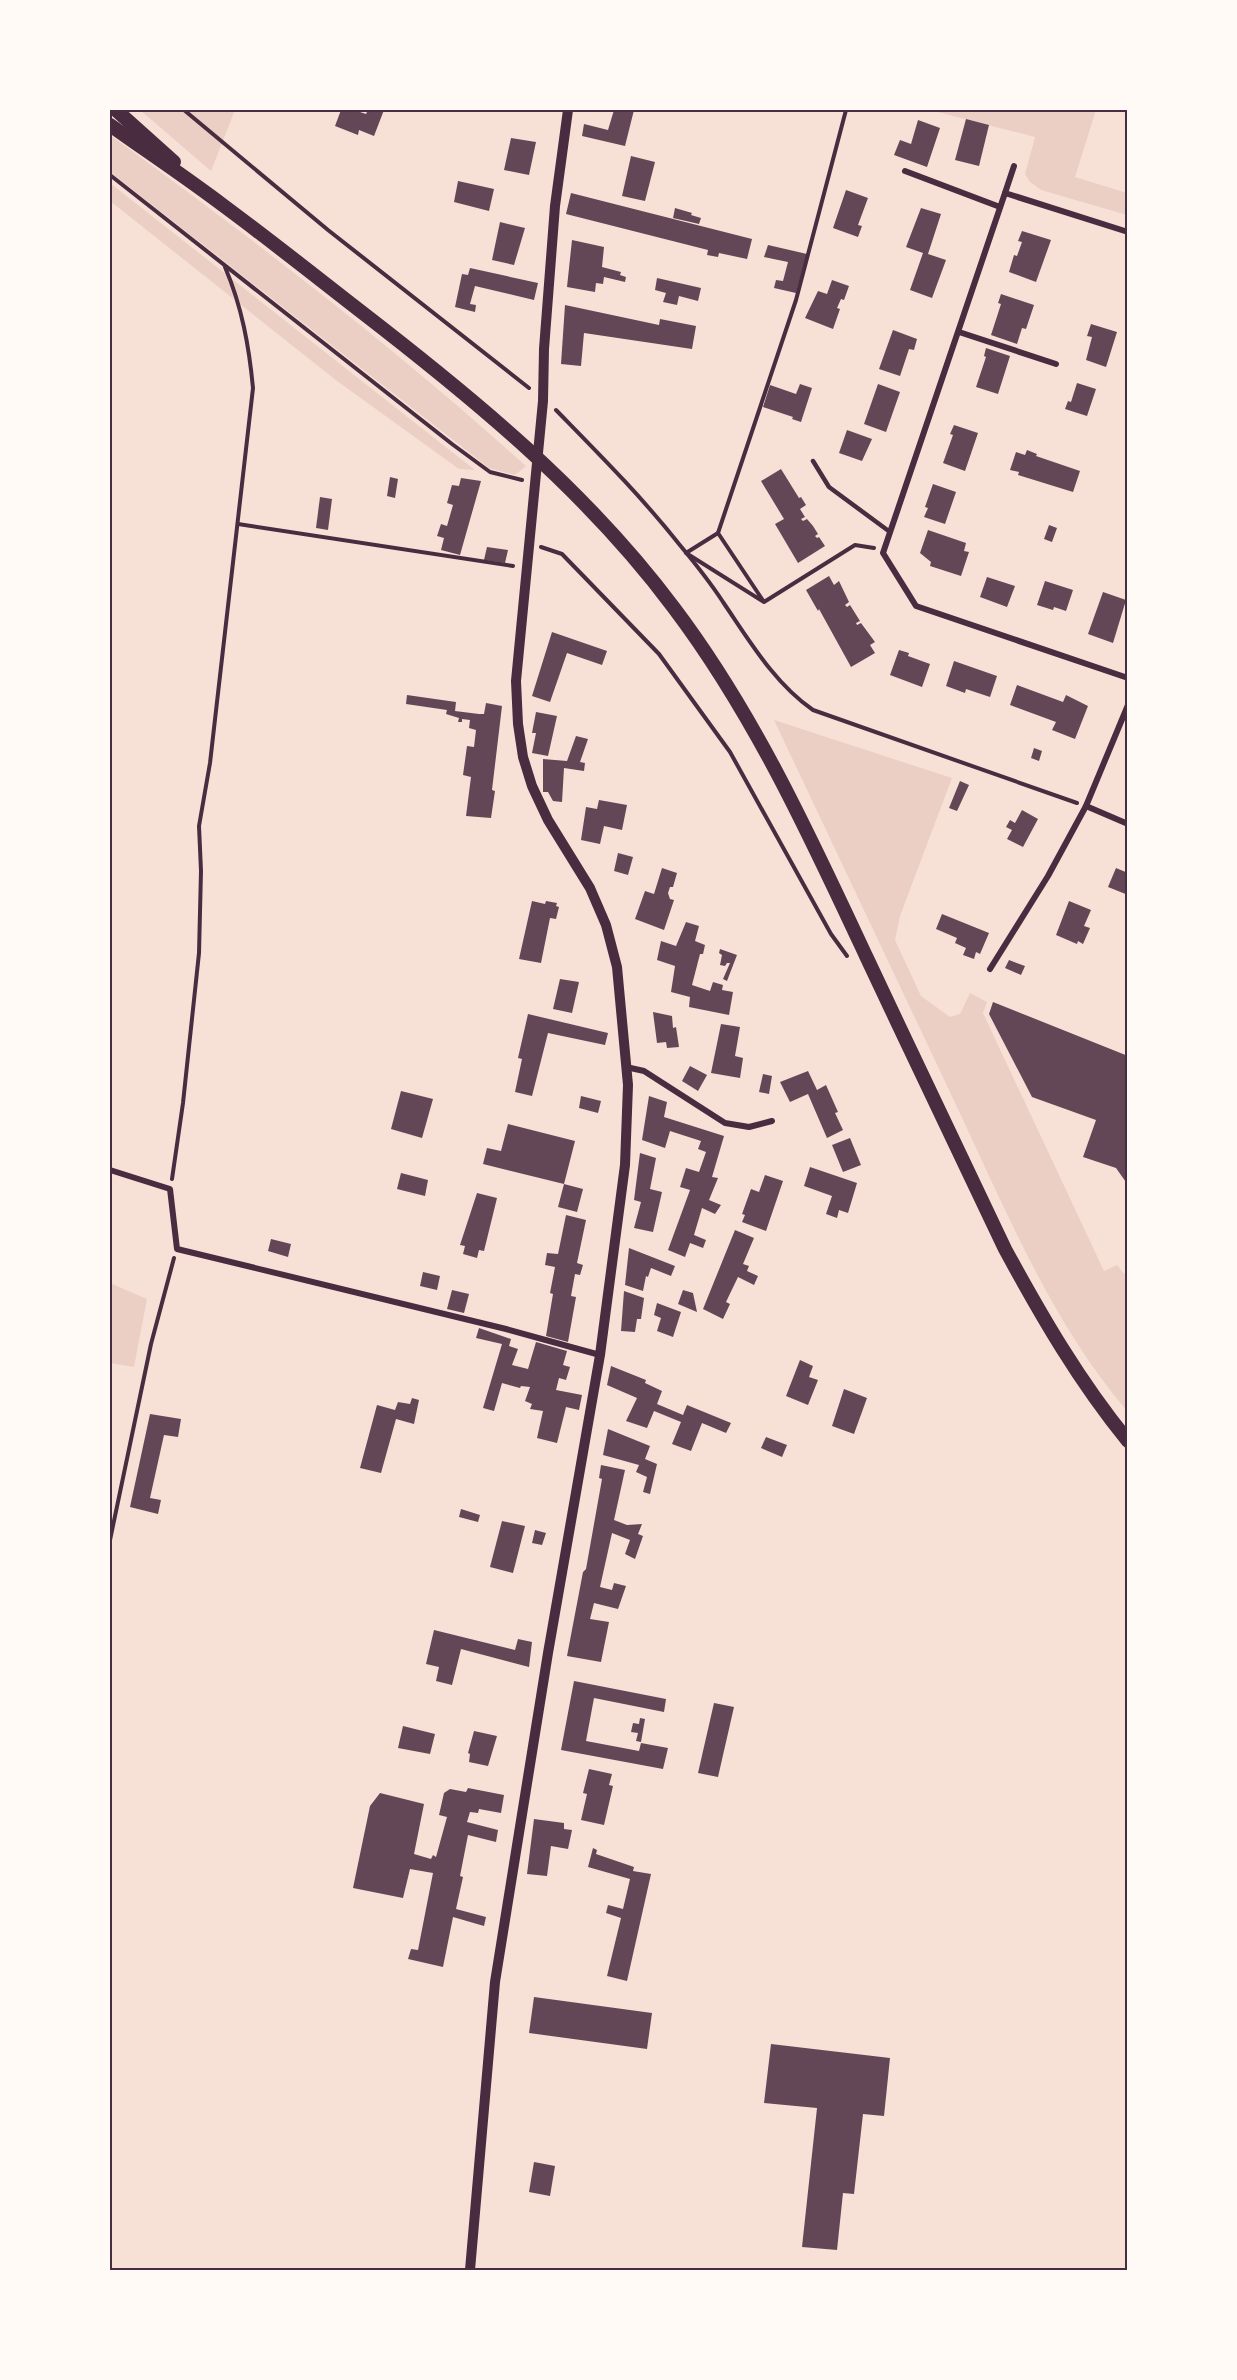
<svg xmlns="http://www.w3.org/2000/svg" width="1237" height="2380" viewBox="0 0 1237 2380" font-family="'Fira Sans',sans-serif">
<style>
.green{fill:#ebcfc5}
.building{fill:#644757}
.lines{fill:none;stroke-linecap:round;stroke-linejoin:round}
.path{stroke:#4a2c40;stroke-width:4}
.service{stroke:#4a2c40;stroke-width:4.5}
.minor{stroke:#4a2c40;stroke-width:6}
.tertiary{stroke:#4a2c40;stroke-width:10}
.primary{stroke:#4a2c40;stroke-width:14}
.neatline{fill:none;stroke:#4a2c40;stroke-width:2}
</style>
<rect width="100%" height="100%" fill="#f7e1d7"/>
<g class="green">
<polygon points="140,110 235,110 211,171"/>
<polygon points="930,110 1096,110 1075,177 1127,193 1127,215 1041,190 1030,182 1025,174 1035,137"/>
<path d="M110 135C253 239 394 347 526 466L515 475 489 468 110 172Z"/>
<polygon points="110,183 475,470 459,469 337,381 110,201"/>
<path d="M774 720 952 778 900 916 895 940 921 996 950 1017 960 1014 970 993 987 1002 983 1013 1104 1271 1117 1265 1127 1277V1411C1052 1323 1006 1211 957 1107 896 978 835 849 774 720Z"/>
<polygon points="110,1283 147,1299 134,1367 110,1363"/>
</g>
<g class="building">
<polygon points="341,110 354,110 366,114 368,110 384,110 374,136 359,130 358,135 335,126"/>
<polygon points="614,110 634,110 625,146 582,136 584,124 608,130"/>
<polygon points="966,119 989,125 979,166 955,160"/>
<polygon points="918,120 940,128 927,167 894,155 900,140 911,144"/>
<polygon points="511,138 536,142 529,175 504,170"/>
<polygon points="631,156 655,162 645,201 622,196"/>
<polygon points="458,181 494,189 489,211 454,202"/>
<polygon points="846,190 868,198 858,225 862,226 858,237 833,228"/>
<polygon points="571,193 752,239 747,259 719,253 718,257 707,255 708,250 566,214"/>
<polygon points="675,208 692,213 691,215 701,218 699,224 673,218"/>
<polygon points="921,208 941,214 928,254 946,260 932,298 910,290 923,253 906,247"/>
<polygon points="500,222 525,228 514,265 492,260"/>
<polygon points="1022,231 1051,240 1036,282 1009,272 1014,255 1017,256 1022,242 1018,241"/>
<polygon points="572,240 604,247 602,267 621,272 620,275 626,277 625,282 604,277 603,284 596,283 595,292 567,287"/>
<polygon points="768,245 807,254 796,293 774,288 776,280 783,281 788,262 764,257"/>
<polygon points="470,268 538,283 534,300 475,286 470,304 476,305 475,312 455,307 462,274 468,275"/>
<polygon points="657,278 701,288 698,301 679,296 677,305 663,302 666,293 655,290"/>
<polygon points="832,280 849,286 844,300 841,299 837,308 840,309 833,329 805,318 818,291 827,294"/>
<polygon points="1001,294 1034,305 1026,329 1022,328 1017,344 991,335 1001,304 998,303"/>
<polygon points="565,305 659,325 660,319 696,326 692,349 584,333 581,366 561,364"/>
<polygon points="1091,324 1117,332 1106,367 1086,360 1092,337 1087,336"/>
<polygon points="893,330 917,339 914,350 909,349 900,376 879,369"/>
<polygon points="986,348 1010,356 998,394 976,387 986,357 984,356"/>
<polygon points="1077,383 1096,389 1087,416 1065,409 1068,401 1071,402"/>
<polygon points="800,384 812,388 801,422 792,419 793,417 763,407 770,385 796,394"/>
<polygon points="878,384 900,392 886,432 864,424"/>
<polygon points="954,425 978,433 965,471 943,463 953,435 950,434"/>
<polygon points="847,430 872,439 862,461 839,453"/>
<polygon points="1027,450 1037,454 1036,456 1080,471 1073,492 1018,475 1019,472 1010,470 1016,452 1025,455"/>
<polygon points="781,469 799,498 801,497 806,505 800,509 805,517 801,519 803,521 807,519 813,526 818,534 815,536 817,538 819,537 825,546 798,563 775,524 784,519 761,481"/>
<polygon points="390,477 398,479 395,498 387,496"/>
<polygon points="461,478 481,481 460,555 441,550 444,538 437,536 441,524 447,526 453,505 447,503 452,485 459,486"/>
<polygon points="933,484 956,492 945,524 924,517 928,508 925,507"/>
<polygon points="320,497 332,499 328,530 316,528"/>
<polygon points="1049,525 1057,528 1052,542 1044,539"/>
<polygon points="928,530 966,543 964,551 969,552 961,576 930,566 931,562 920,553"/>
<polygon points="487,547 508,550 505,563 484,560"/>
<polygon points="829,576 834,585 839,581 849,602 845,605 847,607 850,605 860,621 856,623 857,625 861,623 875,642 870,645 875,653 851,667 819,609 818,611 806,590"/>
<polygon points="987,577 1015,586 1007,607 980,597"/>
<polygon points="1045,581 1073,590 1066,611 1054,607 1053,610 1037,605"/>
<polygon points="1103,592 1126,600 1113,643 1088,634"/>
<polygon points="552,632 607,651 602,665 567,653 550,702 532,696"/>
<polygon points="899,650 909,653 908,656 930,664 922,687 890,675"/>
<polygon points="954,661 997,676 990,697 966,689 965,693 946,686"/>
<polygon points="1017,685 1063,702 1066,695 1088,706 1075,739 1052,730 1056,722 1010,705"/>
<polygon points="407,695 456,702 455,711 479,714 484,714 486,703 502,706 492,790 495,791 491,818 466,816 471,777 463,775 467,746 474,747 476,730 469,728 470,720 462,719 462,722 458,722 459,718 446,714 447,710 406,704"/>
<polygon points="536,712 557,716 548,756 532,753 536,733 532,733"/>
<polygon points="576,736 588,739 580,762 585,763 584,771 564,768 562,802 553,801 548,792 543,792 543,759 567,761"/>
<polygon points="1034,748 1042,751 1039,761 1031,758"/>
<polygon points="960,781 969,785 957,811 949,808"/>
<polygon points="599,800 627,805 622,830 604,826 600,844 581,840 586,807 597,809"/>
<polygon points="1022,810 1038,819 1023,847 1007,839 1012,830 1006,827 1010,820 1015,823"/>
<polygon points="618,853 633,857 628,875 614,871"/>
<polygon points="662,868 677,873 673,887 670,887 668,893 670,899 674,900 664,930 635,919 645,891 654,894"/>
<polygon points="1116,868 1128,873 1128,895 1108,887"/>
<polygon points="532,901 545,904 546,901 557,903 556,906 559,907 556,919 550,918 541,963 519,959"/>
<polygon points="1069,901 1091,910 1084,926 1090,928 1083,944 1078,941 1077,944 1056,935"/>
<polygon points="942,914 989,933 980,954 976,952 974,959 963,955 966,948 955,943 957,938 936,929"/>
<polygon points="686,922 699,926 695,941 705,945 703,954 700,954 692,985 710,991 713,982 723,985 722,990 733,992 729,1015 689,1007 690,997 671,992 675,966 657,960 661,941 676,946"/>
<polygon points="720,949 737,955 727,981 723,979 730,963 727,963 725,966 720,965 722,955 719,953"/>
<polygon points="1009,960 1025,966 1021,975 1005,968"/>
<polygon points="560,979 579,982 572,1013 553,1009"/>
<polygon points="993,1002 1128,1056 1128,1185 1116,1168 1083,1157 1096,1120 1032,1097 989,1014"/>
<polygon points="653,1012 672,1016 673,1028 676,1027 679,1047 667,1048 666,1042 657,1043"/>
<polygon points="528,1014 608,1033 605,1045 548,1033 532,1096 515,1092 522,1059 518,1058"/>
<polygon points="721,1024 740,1027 735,1056 743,1058 740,1078 711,1073"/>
<polygon points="690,1066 707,1075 698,1091 682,1081"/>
<polygon points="808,1071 817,1090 826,1085 838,1112 835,1113 843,1130 827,1138 808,1094 790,1102 780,1082"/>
<polygon points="763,1074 772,1076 769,1094 759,1092"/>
<polygon points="401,1091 433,1099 422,1138 391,1129"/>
<polygon points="581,1096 601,1101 598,1113 579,1108"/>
<polygon points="649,1096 667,1102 664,1117 724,1136 712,1177 718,1178 709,1200 721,1205 715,1214 702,1208 694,1235 706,1240 703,1248 690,1243 685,1257 668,1250 690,1190 680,1187 686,1168 699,1172 706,1152 698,1149 701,1141 670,1131 665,1148 642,1140"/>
<polygon points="508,1124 575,1141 564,1184 583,1189 577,1212 558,1207 564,1184 483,1164 487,1148 501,1151"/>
<polygon points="850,1138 861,1165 843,1172 832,1145"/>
<polygon points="640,1153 656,1158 650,1189 662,1192 653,1232 634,1228 641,1202 634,1200"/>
<polygon points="810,1167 857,1183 848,1213 839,1210 837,1218 826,1214 832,1196 804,1186"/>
<polygon points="401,1173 428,1180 425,1196 397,1189"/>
<polygon points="765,1175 783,1181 766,1231 742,1222 745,1215 742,1214 751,1189 759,1192"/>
<polygon points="477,1193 497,1198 484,1251 479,1250 477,1258 463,1254 465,1246 460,1245"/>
<polygon points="566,1215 586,1220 577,1263 583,1265 580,1275 575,1274 571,1296 576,1297 568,1342 546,1336 553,1294 550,1293 555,1267 545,1265 547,1253 558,1254"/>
<polygon points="735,1230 754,1238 743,1264 749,1266 747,1271 758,1276 754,1285 738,1277 726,1302 730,1304 723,1319 703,1309"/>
<polygon points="271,1239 291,1244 288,1257 268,1251"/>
<polygon points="629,1248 675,1266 671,1276 651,1268 648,1277 646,1276 643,1291 625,1285"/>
<polygon points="423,1272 440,1276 437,1290 420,1286"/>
<polygon points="452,1290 469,1294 464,1313 447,1309"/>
<polygon points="683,1290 693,1293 697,1312 678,1304"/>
<polygon points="624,1291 644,1298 641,1319 637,1319 635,1332 621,1331"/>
<polygon points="657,1303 681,1312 673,1337 657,1331 661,1318 654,1315"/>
<polygon points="479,1328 511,1339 509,1346 518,1349 512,1365 528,1369 536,1342 567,1351 563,1365 570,1367 566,1380 559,1378 556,1390 582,1395 579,1410 566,1407 557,1443 537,1438 543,1411 530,1409 532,1404 525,1401 530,1387 521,1386 520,1388 502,1383 494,1411 483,1408 502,1344 476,1338"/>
<polygon points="800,1360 813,1366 809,1377 818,1380 808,1405 786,1396"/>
<polygon points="611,1366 646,1380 645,1383 662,1391 657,1404 683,1415 687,1405 731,1423 726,1433 702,1423 691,1451 672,1444 681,1422 654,1411 647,1428 626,1421 637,1398 607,1385"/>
<polygon points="844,1389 867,1398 854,1434 832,1426"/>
<polygon points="412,1398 419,1400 414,1424 396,1419 381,1473 360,1468 377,1405 395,1410 398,1402 410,1404"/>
<polygon points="150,1414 181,1419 178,1437 164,1435 150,1498 161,1500 158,1514 130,1507"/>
<polygon points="608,1429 650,1446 645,1459 657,1464 650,1494 643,1492 647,1477 636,1472 639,1465 603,1455"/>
<polygon points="766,1437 787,1445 782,1457 761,1448"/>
<polygon points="601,1465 625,1470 614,1520 627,1525 642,1524 638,1534 643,1536 635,1559 625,1554 630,1540 612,1533 600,1587 612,1590 614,1583 626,1586 618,1609 594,1603 590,1619 609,1622 601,1662 567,1656 583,1572 586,1569 602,1479 599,1478"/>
<polygon points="461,1509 480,1515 478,1522 459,1517"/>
<polygon points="502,1521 525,1526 513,1573 490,1567"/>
<polygon points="535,1530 546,1533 542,1545 532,1543"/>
<polygon points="434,1630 515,1650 518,1639 532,1642 529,1667 461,1649 452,1685 436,1681 439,1667 426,1664"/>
<polygon points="574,1681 666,1699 664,1712 594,1698 586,1741 639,1751 641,1743 668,1748 663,1769 561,1750"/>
<polygon points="714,1703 734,1707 718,1777 698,1773"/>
<polygon points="640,1718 645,1719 641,1742 636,1741 638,1733 631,1732 633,1723 639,1724"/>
<polygon points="403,1726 435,1734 430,1754 398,1748"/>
<polygon points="474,1731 497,1736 488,1766 469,1762 470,1754 468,1753"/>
<polygon points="589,1769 612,1774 609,1785 613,1786 604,1825 581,1820 587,1794 583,1793"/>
<polygon points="468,1788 504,1795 501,1813 479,1809 478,1813 470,1812 467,1822 498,1830 496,1842 468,1835 460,1876 463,1877 456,1909 486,1917 484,1926 453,1917 443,1967 408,1959 411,1949 418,1950 433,1873 410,1869 403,1898 353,1888 370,1806 380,1793 424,1804 414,1854 431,1859 433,1855 436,1857 447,1817 439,1815 444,1793 450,1789 466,1792"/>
<polygon points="534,1819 564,1823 564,1829 572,1830 568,1849 551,1846 547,1876 527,1874"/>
<polygon points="593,1848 597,1850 596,1854 634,1867 633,1871 651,1874 627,1981 607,1976 621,1918 606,1913 608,1905 623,1909 630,1879 588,1867"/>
<polygon points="534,1997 652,2013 647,2049 529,2033"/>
<polygon points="771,2044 890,2058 884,2116 863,2114 854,2194 843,2193 837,2250 802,2247 817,2108 764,2103"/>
<polygon points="534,2162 555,2166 550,2196 529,2192"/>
</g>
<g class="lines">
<g class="path">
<polyline points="184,110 328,230 529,388"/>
<polyline points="110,175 452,444 490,472 522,480"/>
<path d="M556 410C598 453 641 496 679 544 694 562 710 582 723 602 749 640 774 683 813 710L1077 803"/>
<polyline points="238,524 513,566"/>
<polyline points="718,533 796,300 846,110"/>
<polyline points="541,547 562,554 659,654 730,752 831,934 847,956"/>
<polyline points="764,602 686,553 718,533 764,602 855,545 874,548"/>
<path d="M172 1179 183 1103 199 953 201 871 199 826 210 763 253 388C249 346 242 307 225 267"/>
<polyline points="110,1540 151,1344 174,1258"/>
</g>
<polyline class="service" points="813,461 829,487 890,532"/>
<g class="minor">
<polyline points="1014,166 1005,193 1128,232"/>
<polyline points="905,171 1000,207"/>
<polyline points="1005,193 883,553 916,606 1128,678"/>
<polyline points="959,332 1056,364"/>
<polyline points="1086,806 1128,824"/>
<polyline points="990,969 1048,876 1086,806 1128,705"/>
<polyline points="626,1067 644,1071 725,1123 749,1127 772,1121"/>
<polyline points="110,1170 170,1189 177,1249 506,1329 600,1355"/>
</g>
<polyline class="tertiary" points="470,2270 495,1982 548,1653 600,1355 625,1165 628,1085 617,967 606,925 590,888 548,820 532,786 523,757 518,724 516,681 543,401 544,349 555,206 568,110"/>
<g class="primary">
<polyline points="116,110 174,162"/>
<path d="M110 125C148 152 187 178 224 206 270 240 314 275 359 310 473 398 587 491 674 608 754 714 810 836 866 956 912 1054 959 1152 1005 1249 1042 1317 1079 1381 1128 1441"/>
</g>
</g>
<rect width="1237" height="2380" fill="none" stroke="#fffaf5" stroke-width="222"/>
<rect x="111" y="111" width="1015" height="2158" class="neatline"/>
</svg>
